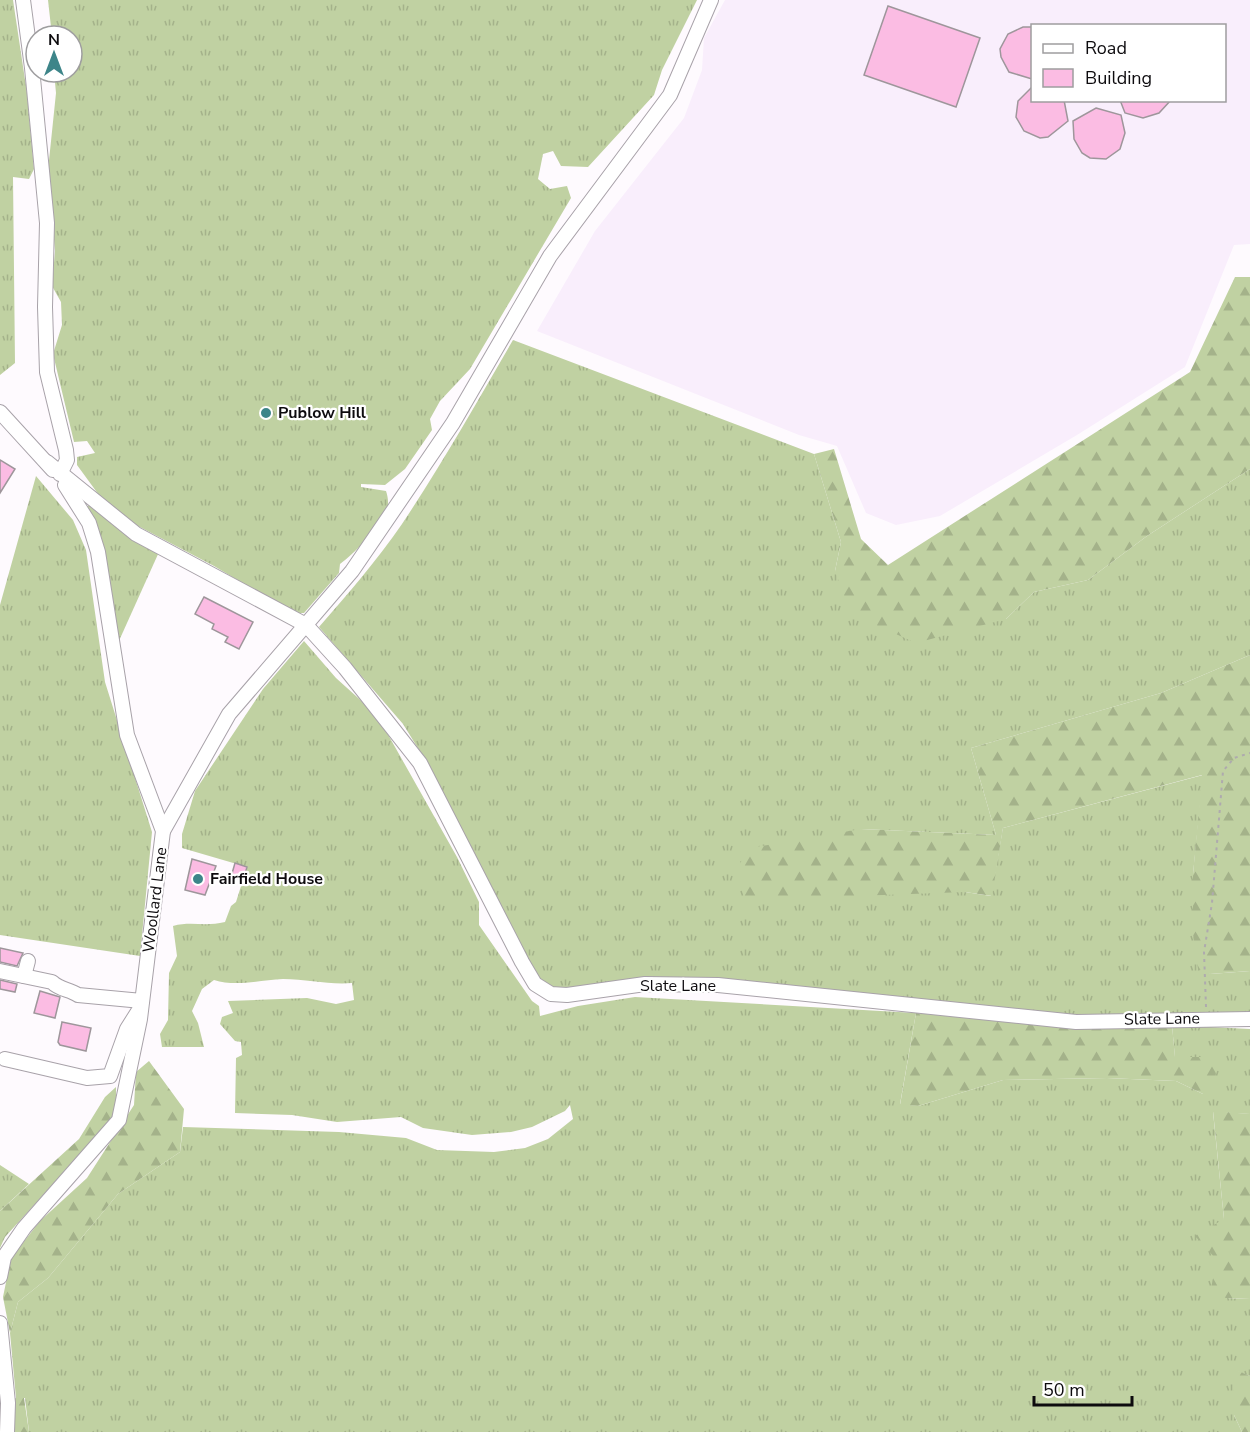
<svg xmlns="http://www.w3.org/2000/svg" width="1250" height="1432" viewBox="0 0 1250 1432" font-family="'Nunito Sans',sans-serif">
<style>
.built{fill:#f9eefc;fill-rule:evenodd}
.grass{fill:url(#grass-tufts)}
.forest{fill:url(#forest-firs)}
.building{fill:#fbbce3;stroke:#9e969b;stroke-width:1.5}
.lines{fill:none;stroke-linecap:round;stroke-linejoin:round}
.minor-casing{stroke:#a8a2a9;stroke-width:16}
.path{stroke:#aeaaae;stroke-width:2;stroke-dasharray:3 4.5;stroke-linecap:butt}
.minor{stroke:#fff;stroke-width:14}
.poi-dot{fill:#3d8589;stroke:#fff;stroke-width:2}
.labels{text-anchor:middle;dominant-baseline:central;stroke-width:4.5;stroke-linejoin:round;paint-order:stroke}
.poi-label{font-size:16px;font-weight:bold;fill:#0d0b0e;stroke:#fff;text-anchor:start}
.street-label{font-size:16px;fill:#0d0b0e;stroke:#fff}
</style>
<defs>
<pattern id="grass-tufts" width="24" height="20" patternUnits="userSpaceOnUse" patternTransform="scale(1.5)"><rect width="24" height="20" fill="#c0d1a2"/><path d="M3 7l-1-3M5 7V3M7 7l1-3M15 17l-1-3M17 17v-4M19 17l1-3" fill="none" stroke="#a4b28a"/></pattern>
<pattern id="forest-firs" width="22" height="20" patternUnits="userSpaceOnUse" patternTransform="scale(1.5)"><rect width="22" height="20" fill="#c0d1a2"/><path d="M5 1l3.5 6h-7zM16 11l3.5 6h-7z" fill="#a4b28a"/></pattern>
</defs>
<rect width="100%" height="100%" fill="#fefafe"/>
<path class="built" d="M725 0H1250V244L1234 245 1185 367 1077 435 940 516 896 525 866 513 837 446 799 435 537 331 595 231 684 118 702 70 704 38ZM1032 26H1224V100H1032Z"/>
<g class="grass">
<polygon points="0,0 13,0 27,93 34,169 29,179 13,177 15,363 0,375"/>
<path d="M48 0H697L662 70 654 95 588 167 561 166 553 151 543 154 538 179 550 189 567 186 571 198 470 369 440 401 430 419 432 430 405 469 385 485 361 484V487L386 491C388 497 389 504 387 510 381 526 353 555 340 564L339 573 304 613H293L214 566 138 526 104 502 77 465V457L95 453 87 441 74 442 53 354 62 325 61 302 52 286 55 251 48 170 56 93 54 72H72V36H52Z"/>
<path d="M513 340 814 454 841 542 835 571 1006 619 1034 592 1088 580 1147 536 1250 469V655L1161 693 971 748 996 835 860 829 965 892 991 896 1003 828 1203 775 1193 874V935L1210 974 1250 971V1013L1077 1015 719 980 567 989 554 988 537 978 424 758 403 724 319 627C348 594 377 560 402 524 442 464 477 402 513 340Z"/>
<polygon points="36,476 73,520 86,550 105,682 152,832 140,956 0,935 0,605"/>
<polygon points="91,504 159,552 118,643 86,507"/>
<path d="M304 641 336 678 377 715 457 857 479 902V925L532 1001 539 1006 540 1016 578 1006 635 997 916 1013 900 1104 918 1106 1003 1080 1107 1078 1176 1081 1203 1094 1205 1057 1175 1058 1172 1025 1250 1029V1114L1213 1112 1224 1219 1217 1260 1226 1298 1250 1299V1376L1234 1370V1415L1242 1432H29L25 1398H16L10 1333 18 1302 48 1278 118 1194 180 1152 183 1127 339 1132 406 1138 437 1150 494 1152 525 1148 548 1139 573 1119 570 1105 565 1111 532 1127 511 1132 472 1135 423 1128 401 1117 337 1122 292 1115 235 1113 236 1058 242 1055 241 1042 235 1041 220 1024 222 1017 233 1013 228 1001 307 998 336 1004 354 1000 352 983C329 985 307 979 283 979 260 980 236 987 214 980L202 989 192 1011 198 1023 204 1047H162L160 1034 168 1020 169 973 177 956 173 926C191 921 205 927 225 922L231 906 236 902 247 867 182 848V834L195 791 263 689Z"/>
<polygon points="0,1165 29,1184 0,1211"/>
</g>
<g class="forest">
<polygon points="1235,277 1250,277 1250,469 1147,536 1088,580 1034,592 1006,619 916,643 851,614 835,571 841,542 814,454 834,449 861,539 888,565 1190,372"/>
<polygon points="1250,655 1250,971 1210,974 1198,969 1193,935 1193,874 1202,775 1003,828 992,896 965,892 745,900 738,875 744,849 861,829 996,835 971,748 1161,693"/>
<polygon points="916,1013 1080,1029 1172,1025 1175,1057 1205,1057 1216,1070 1215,1090 1203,1094 1176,1081 1107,1078 1003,1080 918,1106 900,1105"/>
<polygon points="149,1061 184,1109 180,1152 118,1194 48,1278 18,1302 10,1333 3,1297 11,1258 40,1221 87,1178 134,1105 136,1072"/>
<polygon points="116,1087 116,1111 105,1127 5,1237 0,1248 0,1211 79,1139 105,1097"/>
<polygon points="1213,1111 1250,1114 1250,1299 1226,1298 1210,1293 1217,1260 1195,1236 1224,1219"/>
<polygon points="1234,1369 1250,1376 1250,1432 1242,1432 1234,1415"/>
<polygon points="16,1398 24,1398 29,1432 0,1432 0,1404"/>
</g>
<g class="building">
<polygon points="888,6 980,38 956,107 864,75"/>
<polygon points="1023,27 1032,27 1032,79 1009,72 1001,57 1000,49 1008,34"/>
<polygon points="1032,87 1032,100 1064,100 1068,121 1048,137 1040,138 1024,131 1016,117 1018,101"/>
<polygon points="1120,100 1171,100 1159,113 1143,118 1125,113"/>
<polygon points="1096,108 1121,115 1125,133 1120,149 1106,159 1090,158 1082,153 1074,139 1073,121"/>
<polygon points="0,460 15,469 0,493"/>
<polygon points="204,597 253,622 239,649 225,642 228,637 212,629 214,624 195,614"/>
<polygon points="192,859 216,866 205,895 185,890"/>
<polygon points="235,863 247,867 243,881 231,877"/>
<polygon points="0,948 23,953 17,966 0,962"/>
<polygon points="0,980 17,984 15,992 0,989"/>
<polygon points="40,991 60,997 55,1018 34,1013"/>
<polygon points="62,1022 91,1028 86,1051 60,1045 58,1042"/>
</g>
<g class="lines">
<defs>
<g id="minor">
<polyline points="23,0 32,68 47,223 45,307 47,372 66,450 67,460 60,474"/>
<polyline points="0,412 53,470"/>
<polyline points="47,462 136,534 306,625 345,668 420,763 522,962 535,984 551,994 567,995 645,984 718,985 1076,1022 1250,1019"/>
<polyline points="163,831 229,714 352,571 453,423 550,256 670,95 711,0"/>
<path d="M0 971 52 982C60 990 69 989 78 995L142 1001"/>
<polyline points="24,976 28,961"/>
<polyline points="5,1059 87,1078 110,1076 127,1029 139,1010"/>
<polyline points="0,1277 4,1257 24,1228 119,1120 140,1019 163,831 127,735 98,552 89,523 65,485"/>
<polyline points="0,1323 8,1403 7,1432"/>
</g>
</defs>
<use href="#minor" class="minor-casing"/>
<polyline class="path" points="1206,1007 1204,952 1212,903 1223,771 1234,758 1250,753"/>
<use href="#minor" class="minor"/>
</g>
<g class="poi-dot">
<circle cx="266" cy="413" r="6"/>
<circle cx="198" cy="879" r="6"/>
</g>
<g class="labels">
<g class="poi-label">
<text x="278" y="413">Publow Hill</text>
<text x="210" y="879">Fairfield House</text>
</g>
<g class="street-label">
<text transform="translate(155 900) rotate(-83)">Woollard Lane</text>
<text x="678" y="986">Slate Lane</text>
<text transform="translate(1162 1019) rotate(-1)">Slate Lane</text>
</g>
</g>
<rect x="1031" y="24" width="195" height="78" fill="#ffffff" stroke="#9e9d9f" stroke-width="1.5"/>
<rect x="1043" y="44" width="30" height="9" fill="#ffffff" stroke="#9e9d9f" stroke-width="1.5"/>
<text x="1085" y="54" font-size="18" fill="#0d0b0e">Road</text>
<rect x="1043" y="69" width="30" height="18" fill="#fbbce3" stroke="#9e9d9f" stroke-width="1.5"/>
<text x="1085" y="84" font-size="18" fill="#0d0b0e">Building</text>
<g transform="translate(54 54)"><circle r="28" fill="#ffffff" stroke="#9e9d9f" stroke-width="1.5"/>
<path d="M0-4.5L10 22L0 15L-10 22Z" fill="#3d8589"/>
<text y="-9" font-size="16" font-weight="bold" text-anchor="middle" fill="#0d0b0e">N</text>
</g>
<path d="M1034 1396v9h98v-9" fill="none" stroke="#0d0b0e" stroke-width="3"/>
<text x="1043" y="1396" font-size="18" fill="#0d0b0e" stroke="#ffffff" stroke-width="4.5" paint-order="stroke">50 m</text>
</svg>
